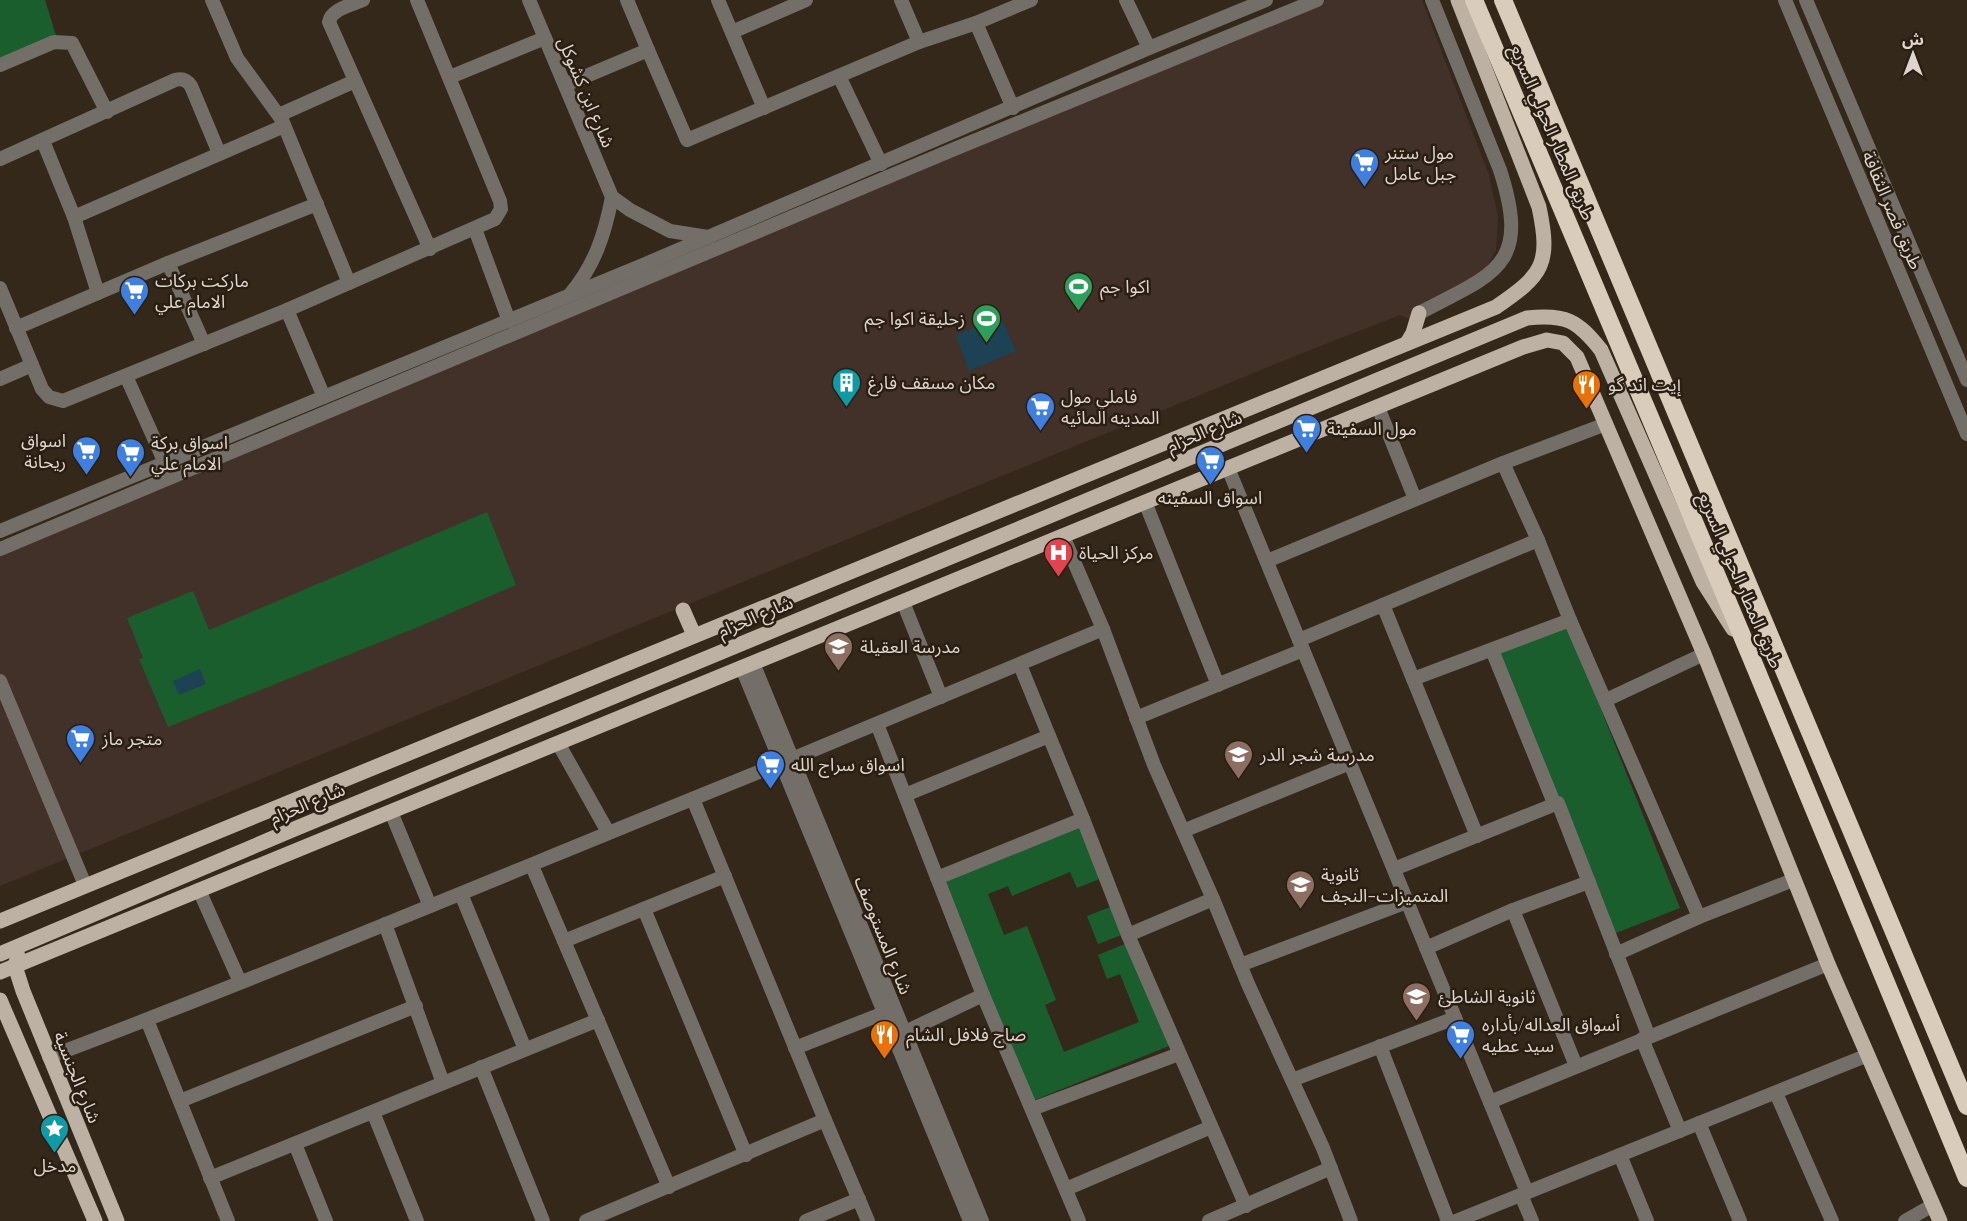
<svg xmlns="http://www.w3.org/2000/svg" width="1967" height="1221" viewBox="0 0 1967 1221" font-family="'Playfair Display','Noto Sans Arabic',serif">
<style>
.commercial{fill:#423128}
.green{fill:#1b5e2e}
.water{fill:#1c4253}
.lines{fill:none;stroke-linecap:round;stroke-linejoin:round}
.minor{stroke:#736e67;stroke-width:14}
.major{stroke:#bcb1a3;stroke-width:15}
.highway{stroke:#d9ccba;stroke-width:18}
.labels{text-anchor:middle;dominant-baseline:central;stroke-width:5;stroke-linejoin:round;paint-order:stroke}
.street-label{font-size:18px;fill:#ded6ce;stroke:#2a1e12}
.poi-label{font-size:18px;fill:#ded6ce;stroke:#2a1e12;text-anchor:start}
</style>
<rect width="100%" height="100%" fill="#34281b"/>
<polygon class="commercial" points="1327,0 1422,0 1489,175 1498,217 1496,250 1478,283 1427,318 1417,322 1400,315 1295,356 0,886 0,553"/>
<g class="green">
<polygon points="0,0 45,0 58,42 0,65"/>
<polygon points="487,512 516,585 423,625 168,727 139,659 143,658 127,618 193,591 209,630"/>
<polygon points="1567,624 1680,908 1611,935 1498,651"/>
<polygon points="1081,827 1102,878 1077,888 1070,872 1012,896 1008,886 988,894 1004,935 1027,926 1056,1000 1045,1005 1064,1052 1139,1022 1120,974 1107,979 1098,955 1127,943 1169,1046 1032,1101 944,881"/>
<polygon points="1113,906 1124,934 1098,944 1087,916"/>
</g>
<g class="water">
<polygon points="1001,317 1016,351 969,371 956,335"/>
<polygon points="200,669 206,684 179,695 173,681"/>
</g>
<g class="lines">
<g class="minor">
<polyline points="212,0 237,58 282,120 349,283"/>
<path d="M363 0C352 5 331 9 329 22L430 249"/>
<polyline points="529,0 612,197"/>
<polyline points="718,0 764,108"/>
<polyline points="901,0 919,42"/>
<polyline points="1126,0 1149,48"/>
<polyline points="1785,0 1967,434"/>
<polyline points="1806,0 1967,380"/>
<polyline points="976,23 1013,108"/>
<polyline points="732,32 806,0"/>
<polyline points="648,50 687,140 919,42 976,23 1031,0"/>
<polyline points="0,65 54,42 72,43 107,112"/>
<polyline points="839,76 881,164"/>
<polyline points="450,77 545,38"/>
<polyline points="565,85 648,50 627,0"/>
<polyline points="279,115 355,81"/>
<polyline points="43,141 74,217 98,293"/>
<path d="M0 159 175 80C182 78 187 80 191 86L219 153"/>
<polyline points="612,197 630,210 670,231 708,237"/>
<polyline points="74,217 284,126"/>
<polyline points="475,229 509,321"/>
<polyline points="168,263 204,344"/>
<polyline points="0,288 42,389 49,397 63,401 287,310 495,219 501,209 500,201 417,0"/>
<path d="M571 293C595 265 605 233 612 197"/>
<polyline points="287,310 324,397"/>
<path d="M1419 313C1496 273 1531 266 1500 170L1432 0"/>
<polyline points="16,328 168,263 317,204"/>
<polyline points="126,376 165,463"/>
<polyline points="0,379 32,365"/>
<polyline points="1378,407 1415,499"/>
<polyline points="1503,463 1538,540 1570,620 1699,917"/>
<polyline points="1228,468 1527,1192"/>
<polyline points="1145,502 1218,685"/>
<polyline points="0,531 643,265 1149,48 1266,0"/>
<polyline points="1063,536 1103,629 1154,765 1213,899 1248,984 1323,1148 1351,1221"/>
<polyline points="0,549 952,150 1317,0"/>
<polyline points="1267,561 1503,463 1606,424"/>
<polyline points="903,602 941,697"/>
<polyline points="1383,605 1477,836"/>
<polyline points="1299,640 1538,540"/>
<polyline points="1492,650 1554,803"/>
<polyline points="753,663 982,1221"/>
<polyline points="1020,665 1083,819 1128,935 1246,1206"/>
<polyline points="742,668 970,1221"/>
<polyline points="1413,679 1570,620"/>
<polyline points="0,681 85,885"/>
<polyline points="1606,700 1704,654"/>
<polyline points="1136,718 1303,650"/>
<polyline points="877,724 983,995 1079,1221"/>
<polyline points="558,743 608,832"/>
<polyline points="792,759 1103,629"/>
<polyline points="905,795 1049,736"/>
<polyline points="693,799 825,1120 868,1221"/>
<polyline points="391,812 430,906"/>
<polyline points="1183,831 1350,763"/>
<polyline points="532,866 669,1187"/>
<polyline points="1394,869 1558,803 1649,1037"/>
<polyline points="937,878 1083,819"/>
<polyline points="199,890 240,982"/>
<polyline points="461,894 525,1049"/>
<polyline points="644,909 746,1155"/>
<polyline points="1513,910 1576,1066"/>
<polyline points="385,924 443,1083"/>
<polyline points="1128,935 1213,899"/>
<polyline points="564,941 725,876"/>
<polyline points="1426,948 1513,910 1589,882"/>
<polyline points="1616,954 1699,917 1793,880"/>
<polyline points="1240,965 1407,902"/>
<polyline points="147,1020 228,1221"/>
<polyline points="905,1032 983,995"/>
<polyline points="1642,1039 1680,1131"/>
<polyline points="1380,1046 1448,1221"/>
<polyline points="795,1048 884,1013"/>
<path d="M49 1057C295 964 537 861 781 763"/>
<polyline points="481,1067 543,1221"/>
<polyline points="1292,1080 1455,1018"/>
<polyline points="1776,1093 1832,1221"/>
<polyline points="180,1101 416,1006"/>
<polyline points="1490,1102 1828,964"/>
<polyline points="1032,1109 1179,1054"/>
<polyline points="373,1112 417,1221"/>
<polyline points="1699,1123 1740,1221"/>
<polyline points="295,1144 326,1221"/>
<polyline points="1620,1155 1647,1221"/>
<polyline points="210,1178 598,1020"/>
<polyline points="1066,1189 1211,1127"/>
<polyline points="1521,1195 1532,1221"/>
<polyline points="586,1221 825,1120"/>
<polyline points="806,1221 859,1199"/>
<polyline points="1209,1221 1331,1168"/>
<polyline points="1456,1221 1868,1055"/>
<polyline points="1905,1221 1933,1205"/>
</g>
<g class="major">
<polyline points="1407,343 1413,333 1419,313"/>
<polyline points="683,610 694,635"/>
<path d="M0 921 1496 307C1543 275 1551 264 1539 207L1458 0"/>
<path d="M0 954 292 830 1527 318C1566 314 1577 320 1601 350L1703 582 1733 629"/>
<polyline points="18,956 15,966 23,991 117,1221"/>
<polyline points="0,972 1523,347 1547,340 1563,343 1577,357 1704,654 1828,964 1940,1221"/>
<polyline points="0,1000 95,1221"/>
</g>
<g class="highway">
<polyline points="1474,0 1751,657 1967,1178"/>
<polyline points="1503,0 1967,1106"/>
</g>
</g>
<defs>
<symbol id="supermarket-pin" viewBox="-11 -11 22 30"><path d="M0 17L-7.5 6A9.5 9.5 0 1 1 7.5 6Z" fill="#3f7fe0" stroke="#2a1e12"/><path d="M-6-5.5h2.5l.6 2H6L4.5 2H-2.5L-4.4-4H-6ZM-1.5 3.2a1.3 1.3 0 1 0 .1 0ZM3 3.2a1.3 1.3 0 1 0 .1 0Z" fill="#fff"/></symbol>
<symbol id="stadium-pin" viewBox="-11 -11 22 30"><path d="M0 17L-7.5 6A9.5 9.5 0 1 1 7.5 6Z" fill="#2e9e5b" stroke="#2a1e12"/><path d="M0-5a6.5 5 0 1 0 0 10a6.5 5 0 1 0 0-10ZM-3.5-1.8h7v3.6h-7Z" fill="#fff"/></symbol>
<symbol id="building-pin" viewBox="-11 -11 22 30"><path d="M0 17L-7.5 6A9.5 9.5 0 1 1 7.5 6Z" fill="#0f9aa8" stroke="#2a1e12"/><path d="M-4-6H4V6H1V3H-1V6H-4ZM-2.5-4.3h1.7v1.8h-1.7ZM.8-4.3h1.7v1.8H.8ZM-2.5-1h1.7V.8h-1.7ZM.8-1h1.7V.8H.8Z" fill="#fff"/></symbol>
<symbol id="restaurant-pin" viewBox="-11 -11 22 30"><path d="M0 17L-7.5 6A9.5 9.5 0 1 1 7.5 6Z" fill="#e8710a" stroke="#2a1e12"/><path d="M-5-6h1v4h1v-4h1v4h1v-4h1v5L-1.5 .5V6h-2V.5L-5-1ZM5-6V6H3V1.5H1.5Q1.5-4 5-6Z" fill="#fff"/></symbol>
<symbol id="hospital-pin" viewBox="-11 -11 22 30"><path d="M0 17L-7.5 6A9.5 9.5 0 1 1 7.5 6Z" fill="#e0444e" stroke="#2a1e12"/><path d="M-5-5h3v3.5h4V-5h3V5h-3V1.5h-4V5h-3Z" fill="#fff"/></symbol>
<symbol id="school-pin" viewBox="-11 -11 22 30"><path d="M0 17L-7.5 6A9.5 9.5 0 1 1 7.5 6Z" fill="#8d6e63" stroke="#2a1e12"/><path d="M0-5L7-2L0 1L-7-2ZM-4 1L0 2.5L4 1V4Q0 6-4 4Z" fill="#fff"/></symbol>
<symbol id="sight-pin" viewBox="-11 -11 22 30"><path d="M0 17L-7.5 6A9.5 9.5 0 1 1 7.5 6Z" fill="#0f9aa8" stroke="#2a1e12"/><path d="M0-6L1.8-2.2L6-1.7L2.9 1.2L3.7 5.4L0 3.3L-3.7 5.4L-2.9 1.2L-6-1.7L-1.8-2.2Z" fill="#fff"/></symbol>
</defs>
<g fill-rule="evenodd">
<use href="#supermarket-pin" x="1348" y="146" width="33" height="45"/>
<use href="#stadium-pin" x="1062" y="270" width="33" height="45"/>
<use href="#supermarket-pin" x="118" y="274" width="33" height="45"/>
<use href="#stadium-pin" x="970" y="302" width="33" height="45"/>
<use href="#building-pin" x="830" y="366" width="33" height="45"/>
<use href="#restaurant-pin" x="1570" y="368" width="33" height="45"/>
<use href="#supermarket-pin" x="1024" y="390" width="33" height="45"/>
<use href="#supermarket-pin" x="1290" y="412" width="33" height="45"/>
<use href="#supermarket-pin" x="70" y="434" width="33" height="45"/>
<use href="#supermarket-pin" x="114" y="436" width="33" height="45"/>
<use href="#supermarket-pin" x="1194" y="444" width="33" height="45"/>
<use href="#hospital-pin" x="1042" y="536" width="33" height="45"/>
<use href="#school-pin" x="822" y="630" width="33" height="45"/>
<use href="#supermarket-pin" x="64" y="722" width="33" height="45"/>
<use href="#school-pin" x="1222" y="738" width="33" height="45"/>
<use href="#supermarket-pin" x="754" y="748" width="33" height="45"/>
<use href="#school-pin" x="1284" y="868" width="33" height="45"/>
<use href="#school-pin" x="1400" y="980" width="33" height="45"/>
<use href="#restaurant-pin" x="868" y="1018" width="33" height="45"/>
<use href="#supermarket-pin" x="1444" y="1018" width="33" height="45"/>
<use href="#sight-pin" x="38" y="1112" width="33" height="45"/>
</g>
<g class="labels">
<g class="street-label">
<text transform="translate(587 92) rotate(67)">شارع ابن كشوكل</text>
<text transform="translate(1553 132) rotate(67)">طريق المطار الحولي السريع</text>
<text transform="translate(1893 210) rotate(67)">طريق قصر الثقافة</text>
<text transform="translate(1204 431) rotate(-23)">شارع الحزام</text>
<text transform="translate(1741 580) rotate(67)">طريق المطار الحولي السريع</text>
<text transform="translate(755 616) rotate(-23)">شارع الحزام</text>
<text transform="translate(307 803) rotate(-23)">شارع الحزام</text>
<text transform="translate(884 935) rotate(68)">شارع المستوصف</text>
<text transform="translate(78 1077) rotate(68)">شارع الجنسية</text>
</g>
<g class="poi-label">
<text x="1385" y="152">مول ستنر<tspan x="1385" dy="21">جبل عامل</tspan></text>
<text x="155" y="280">ماركت بركات<tspan x="155" dy="21">الامام علي</tspan></text>
<text x="1100" y="286">اكوا جم</text>
<text x="965" y="318" text-anchor="end">زحليقة اكوا جم</text>
<text x="868" y="382">مكان مسقف فارغ</text>
<text x="1608" y="384">إيت اند گو</text>
<text x="1061" y="396">فاملي مول<tspan x="1061" dy="21">المدينه المائيه</tspan></text>
<text x="1327" y="428">مول السفينة</text>
<text x="66" y="440" text-anchor="end">اسواق<tspan x="66" dy="21">ريحانة</tspan></text>
<text x="151" y="442">اسواق بركة<tspan x="151" dy="21">الامام علي</tspan></text>
<text x="1210" y="497" text-anchor="middle">اسواق السفينه</text>
<text x="1079" y="552">مركز الحياة</text>
<text x="860" y="646">مدرسة العقيلة</text>
<text x="102" y="738">متجر ماز</text>
<text x="1260" y="754">مدرسة شجر الدر</text>
<text x="791" y="764">اسواق سراج الله</text>
<text x="1321" y="874">ثانوية<tspan x="1321" dy="21">المتميزات-النجف</tspan></text>
<text x="1438" y="996">ثانوية الشاطئ</text>
<text x="1482" y="1024">أسواق العداله/بأداره<tspan x="1482" dy="21">سيد عطيه</tspan></text>
<text x="906" y="1034">صاج فلافل الشام</text>
<text x="55" y="1165" text-anchor="middle">مدخل</text>
</g>
</g>
<g transform="translate(1913 54)" stroke="#2a1e12" stroke-width="4.5" paint-order="stroke">
<path d="M0-4.5L10 22L0 15L-10 22Z" fill="#ded6ce"/>
<text y="-9" font-size="16" font-weight="bold" text-anchor="middle" fill="#ded6ce">ش</text>
</g>
</svg>
